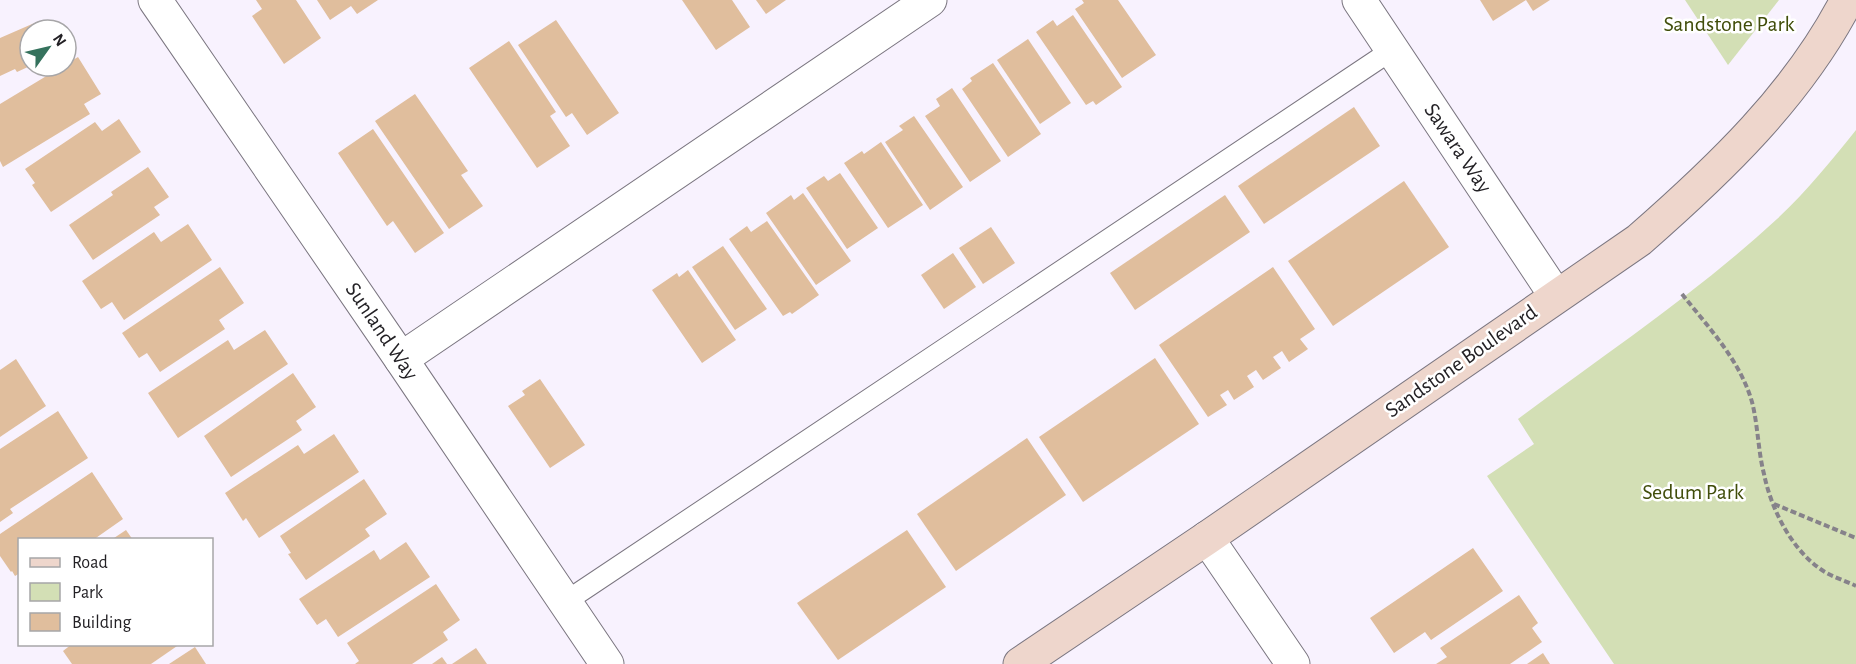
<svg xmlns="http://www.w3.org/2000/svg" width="1856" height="664" viewBox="0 0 1856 664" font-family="'Alegreya Sans',sans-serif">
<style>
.green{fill:#d3dfb5}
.building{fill:#e0be9d}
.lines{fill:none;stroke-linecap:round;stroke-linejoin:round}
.lane-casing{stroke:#7b7680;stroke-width:22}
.street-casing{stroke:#7b7680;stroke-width:35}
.secondary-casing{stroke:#7b7680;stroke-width:35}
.path{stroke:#86828a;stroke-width:4;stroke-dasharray:6 3;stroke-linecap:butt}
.lane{stroke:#fff;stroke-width:20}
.street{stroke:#fff;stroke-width:33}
.secondary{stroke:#eed6cc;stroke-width:33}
.labels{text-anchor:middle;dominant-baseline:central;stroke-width:5;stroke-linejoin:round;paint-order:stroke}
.park-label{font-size:22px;fill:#404d0a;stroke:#fff}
.street-label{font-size:22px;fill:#232125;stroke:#fff}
</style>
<rect width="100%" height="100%" fill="#f8f2fe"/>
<g class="green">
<polygon points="1685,0 1779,0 1728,65"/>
<path d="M1856 130V664H1614L1487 476 1534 444 1518 419C1605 354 1697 293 1777 219 1806 192 1832 160 1856 130Z"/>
</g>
<g class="building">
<polygon points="256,0 296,0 321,38 284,64 252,16 262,9"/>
<polygon points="317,0 378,0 357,14 351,6 330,20"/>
<polygon points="682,0 732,0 750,27 716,50"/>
<polygon points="756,0 786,0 766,14"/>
<polygon points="1082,0 1118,0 1156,55 1122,78 1075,9 1084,3"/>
<polygon points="1480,0 1526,0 1493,21"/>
<polygon points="1526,0 1550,0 1533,11"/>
<polygon points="1073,15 1122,87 1096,105 1093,101 1086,105 1036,32 1053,20 1057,26"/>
<polygon points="556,20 619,113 587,135 572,113 566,117 518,45"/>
<polygon points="39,21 43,30 30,30 30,66 17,72 15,69 0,76 0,38"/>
<polygon points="1028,39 1071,103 1040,124 997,60"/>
<polygon points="509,41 556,112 550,116 570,146 537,168 469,68"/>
<polygon points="78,57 101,94 84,104 90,114 3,167 0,161 0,104"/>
<polygon points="993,63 1041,134 1008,157 962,89 972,81 970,78"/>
<polygon points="952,88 1001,161 970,182 925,116 940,106 936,99"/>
<polygon points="415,94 468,171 461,175 483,206 449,229 375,121"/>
<polygon points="1354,107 1380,146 1264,224 1238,186"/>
<polygon points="914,116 963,187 930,210 885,142 903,130 899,126"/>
<polygon points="119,119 141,152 51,212 32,185 35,183 25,169 95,122 102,131"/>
<polygon points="373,129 444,233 415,253 393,221 387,226 338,153"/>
<polygon points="881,142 923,205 888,228 844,163 862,151 864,154"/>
<polygon points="148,167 169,197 154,207 160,215 93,260 69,225 113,195 111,192"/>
<polygon points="840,173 878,228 847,249 806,188 824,176 828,181"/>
<polygon points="1404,181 1449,247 1333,326 1288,261"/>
<polygon points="803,193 851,261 816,285 766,213 791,195 794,200"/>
<polygon points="1225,195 1250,232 1135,310 1110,273"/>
<polygon points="767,221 819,295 792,314 790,312 783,316 729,239 747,226 751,232"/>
<polygon points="188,224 212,260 124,320 112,302 101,309 82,281 154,232 161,242"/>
<polygon points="991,227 1015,263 983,284 959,248"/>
<polygon points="723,246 767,309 735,330 692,267"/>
<polygon points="953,253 976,287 944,309 921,275"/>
<polygon points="220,267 244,303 219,320 225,329 160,372 147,353 139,358 122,333"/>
<polygon points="1273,267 1315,329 1300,339 1308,349 1289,362 1282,351 1273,357 1281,368 1263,380 1256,370 1247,376 1254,387 1234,400 1228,390 1220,395 1227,405 1208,417 1159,345"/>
<polygon points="688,270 736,340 702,363 652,290 677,273 679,277"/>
<polygon points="265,330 288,364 178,438 148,393 228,340 234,350"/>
<polygon points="1155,358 1199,424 1083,502 1039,437"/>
<polygon points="16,359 46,406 0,437 0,370"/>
<polygon points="293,373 316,407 296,421 302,430 231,477 204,436"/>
<polygon points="540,379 585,445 550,468 508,406 525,395 522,391"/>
<polygon points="58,411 88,458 10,509 13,513 0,522 0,449"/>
<polygon points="334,434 359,472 259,538 246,518 243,521 225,493 298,445 304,454"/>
<polygon points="1027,438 1066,495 956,571 917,514"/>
<polygon points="92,472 123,519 93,540 20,540 20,573 15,576 12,571 11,572 0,556 0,534"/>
<polygon points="364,479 387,514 365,529 370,536 306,580 288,554 291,553 280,536"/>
<polygon points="126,530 133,540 111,540"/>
<polygon points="907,530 946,587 838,660 797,603"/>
<polygon points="406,542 430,577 338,637 326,619 317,625 299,599 374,550 380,560"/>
<polygon points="1473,548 1503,591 1431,640 1425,632 1394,653 1370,618"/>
<polygon points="436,584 460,620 443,632 448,640 412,664 355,664 359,661 347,643"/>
<polygon points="1519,595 1538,623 1532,628 1542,642 1510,664 1436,664 1447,657 1440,648"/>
<polygon points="72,644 180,644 151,664 72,664 63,651"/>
<polygon points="195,647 206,664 169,664"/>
<polygon points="476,648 487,664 452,664"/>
<polygon points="1543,653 1550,664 1527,664"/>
<polygon points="442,657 447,664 432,664"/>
</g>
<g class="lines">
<defs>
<polyline id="lane" points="565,602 1392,50"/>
<g id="street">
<polyline points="155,0 401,359 607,664"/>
<polyline points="1359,0 1556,296"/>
<polyline points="401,359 930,0"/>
<polyline points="1207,538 1293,664"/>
</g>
<path id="secondary" d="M1020 664 1207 538 1639 240C1719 170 1798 95 1847 0"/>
</defs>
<use href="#lane" class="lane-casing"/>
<use href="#street" class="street-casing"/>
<use href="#secondary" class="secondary-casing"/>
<g class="path">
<path d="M1682 294C1708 327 1740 360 1752 402 1758 425 1758 451 1764 474 1771 508 1790 547 1819 568 1829 576 1844 580 1856 586"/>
<polyline points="1774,504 1856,538"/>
</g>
<use href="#lane" class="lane"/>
<use href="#street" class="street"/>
<use href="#secondary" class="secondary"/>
</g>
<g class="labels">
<g class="park-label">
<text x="1729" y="24">Sandstone Park</text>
<text x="1693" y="492">Sedum Park</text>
</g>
<g class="street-label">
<text transform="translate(1458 148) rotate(56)">Sawara Way</text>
<text transform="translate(382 331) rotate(56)">Sunland Way</text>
<text transform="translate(1461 361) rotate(-35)">Sandstone Boulevard</text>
</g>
</g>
<rect x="18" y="538" width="195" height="108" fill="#ffffff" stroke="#a7a6a8" stroke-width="1.5"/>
<rect x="30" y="558" width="30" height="9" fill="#eed6cc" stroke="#a7a6a8" stroke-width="1.5"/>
<text x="72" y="568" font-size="18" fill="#232125">Road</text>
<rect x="30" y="583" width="30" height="18" fill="#d3dfb5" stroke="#a7a6a8" stroke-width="1.5"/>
<text x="72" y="598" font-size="18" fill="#232125">Park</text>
<rect x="30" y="613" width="30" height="18" fill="#e0be9d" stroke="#a7a6a8" stroke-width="1.5"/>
<text x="72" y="628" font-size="18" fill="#232125">Building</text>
<g transform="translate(48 48) rotate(56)"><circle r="28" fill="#ffffff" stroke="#a7a6a8" stroke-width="1.5"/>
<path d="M0-4.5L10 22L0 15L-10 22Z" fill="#35725d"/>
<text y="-9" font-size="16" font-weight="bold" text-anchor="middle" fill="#232125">N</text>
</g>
</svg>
